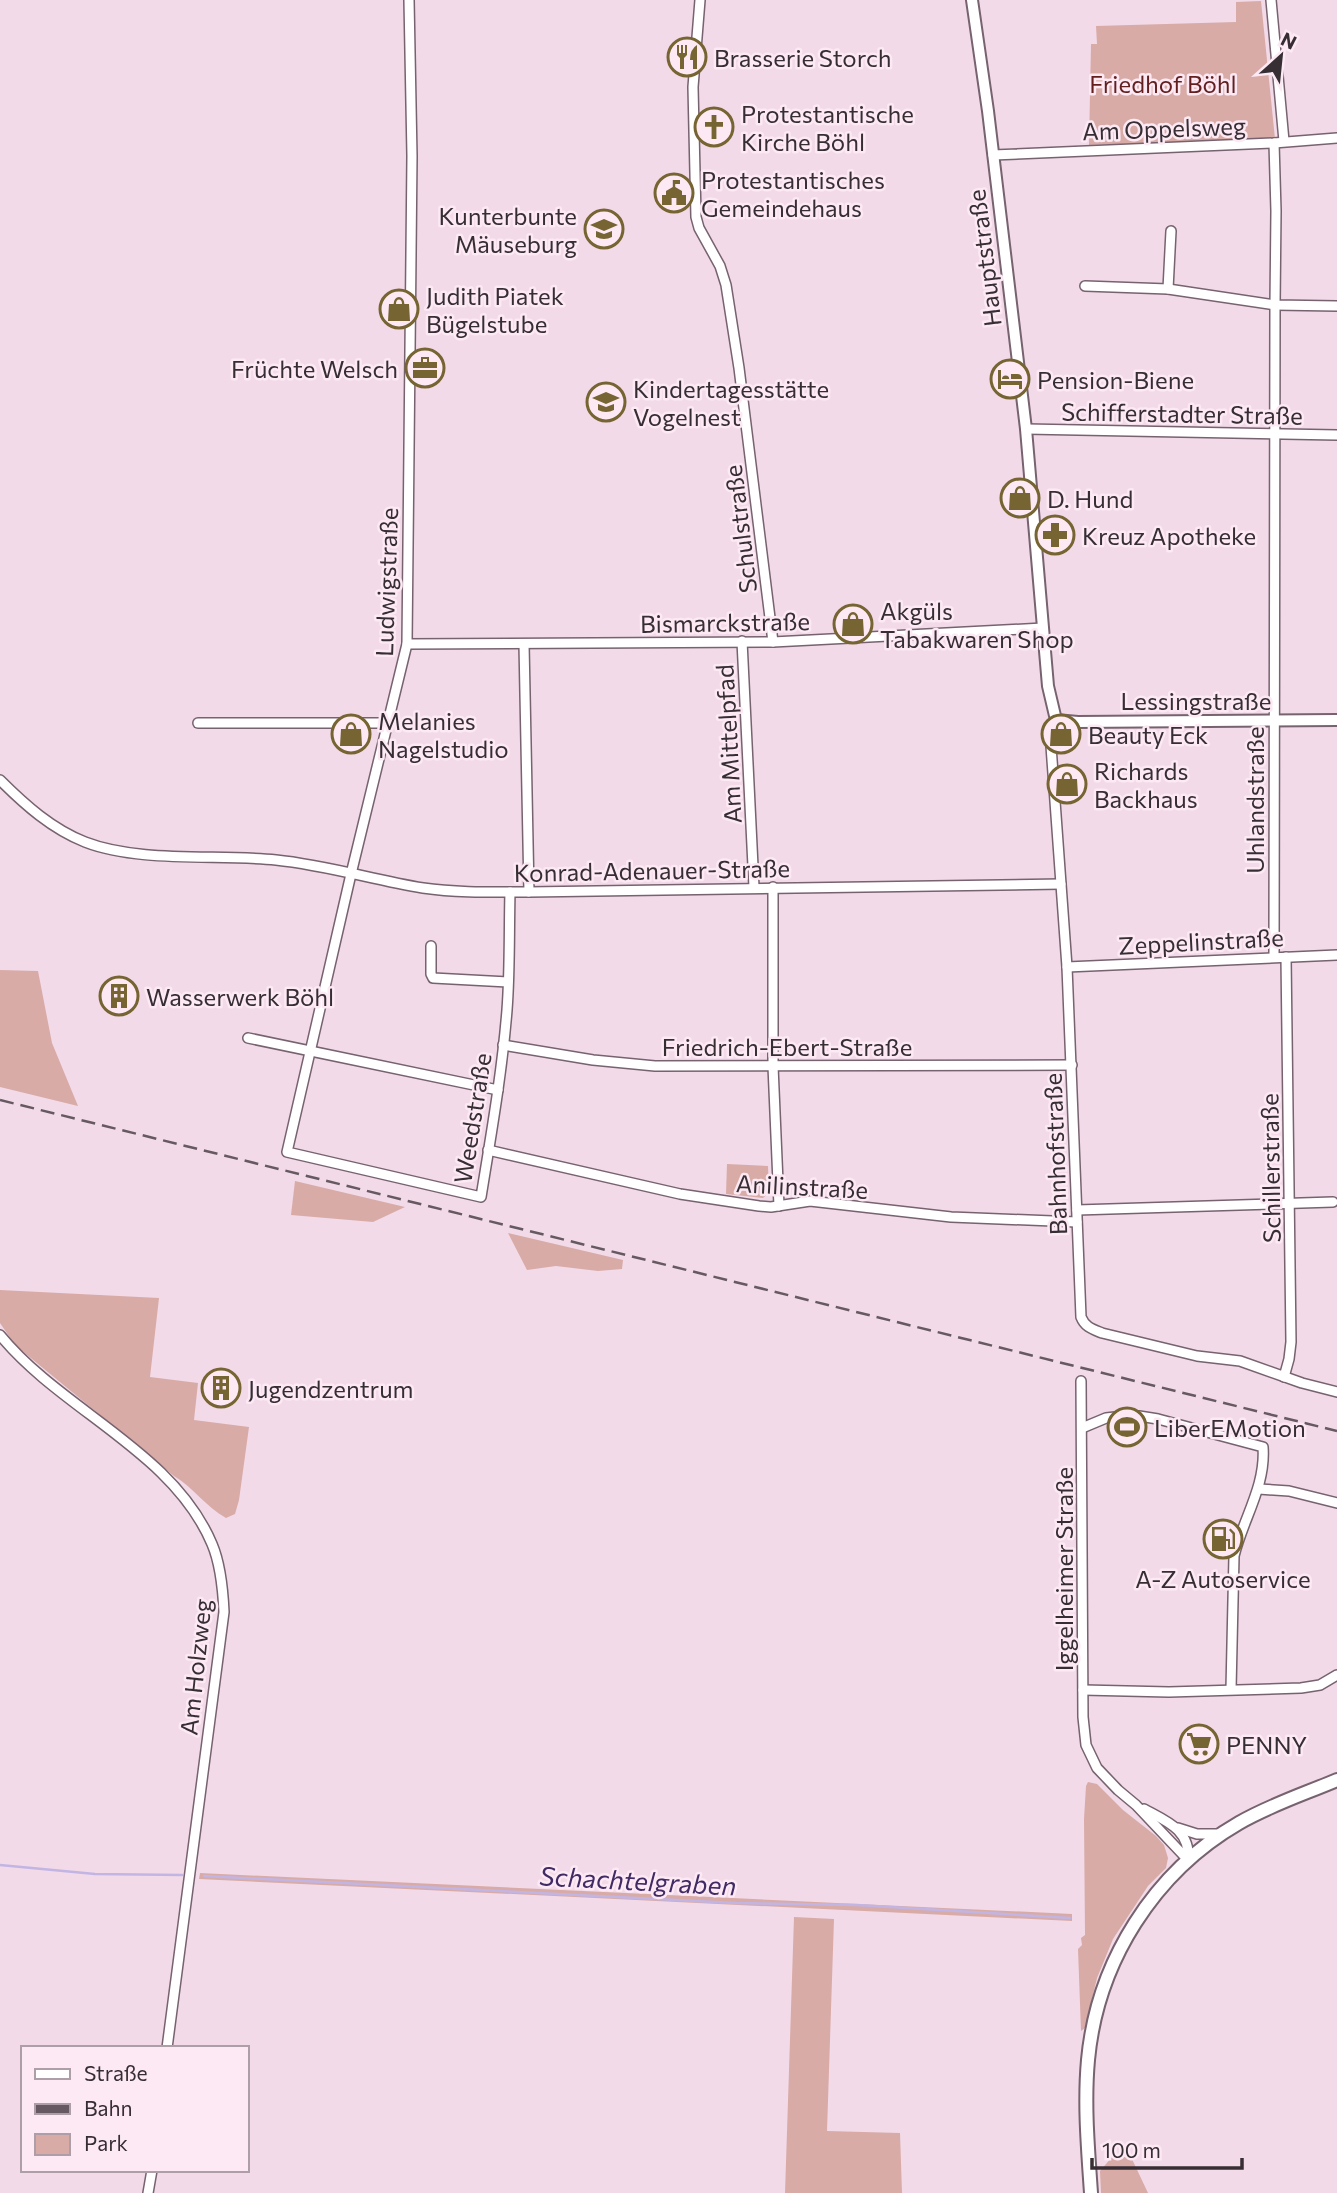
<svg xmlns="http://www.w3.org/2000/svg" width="1337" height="2193" viewBox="0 0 1337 2193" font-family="Commissioner,sans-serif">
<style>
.green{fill:#d8aba7}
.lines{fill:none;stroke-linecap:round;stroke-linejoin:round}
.stream{stroke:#c2b5e4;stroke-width:2.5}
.minor-casing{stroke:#77626f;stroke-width:12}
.tertiary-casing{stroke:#77626f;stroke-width:14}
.secondary-casing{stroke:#77626f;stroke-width:16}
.minor{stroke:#fff;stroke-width:9}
.tertiary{stroke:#fff;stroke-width:10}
.secondary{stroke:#fff;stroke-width:12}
.rail{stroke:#665961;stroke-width:2.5;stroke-dasharray:14 7;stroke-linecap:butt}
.labels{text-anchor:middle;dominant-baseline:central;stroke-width:5;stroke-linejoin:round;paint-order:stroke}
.poi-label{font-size:24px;fill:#372e34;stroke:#fce9f4;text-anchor:start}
.park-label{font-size:24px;fill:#621f1e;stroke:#fce9f4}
.street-label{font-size:24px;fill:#372e34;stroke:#fce9f4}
.water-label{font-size:26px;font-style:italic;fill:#402b64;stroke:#fce9f4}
</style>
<rect width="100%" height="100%" fill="#f2dae8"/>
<g class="green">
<polygon points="1261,1 1275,139 1089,145 1091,44 1097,44 1096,26 1236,22 1236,2"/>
<polygon points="0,970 38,971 52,1043 78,1106 0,1087"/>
<polygon points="727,1164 768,1166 769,1193 763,1198 726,1194"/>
<polygon points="295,1181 405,1207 373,1222 291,1215"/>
<polygon points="508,1233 623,1260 622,1269 598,1271 556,1266 527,1270"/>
<path d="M0 1290 159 1298 150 1377 198 1383 194 1420 249 1427 239 1500 235 1514 226 1518C206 1507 194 1488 174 1476L15 1345 0 1323Z"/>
<polygon points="1088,1782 1097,1784 1123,1810 1156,1836 1164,1845 1168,1858 1166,1868 1148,1886 1113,1939 1097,1978 1085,2028 1081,2031 1078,1949 1082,1945 1081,1938 1085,1935 1084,1819 1086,1786"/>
<polygon points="200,1873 1072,1914 1072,1921 199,1879"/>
<polygon points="794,1917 834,1919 827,2131 900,2133 902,2193 785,2193"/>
<polygon points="1112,2157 1131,2157 1148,2193 1101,2193 1100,2171"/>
</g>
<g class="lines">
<g class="stream">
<polyline points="0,1865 95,1874 182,1875"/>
<polyline points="204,1876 735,1903 857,1905 1070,1918"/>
</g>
<defs>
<g id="minor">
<path d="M409 0 412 156 407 644 351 874 287 1152 481 1197C491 1135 502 1073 507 1010 510 971 509 931 510 892"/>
<polyline points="700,0 693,87 696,217 699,228 720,266 726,285 739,368 773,642"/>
<polyline points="1271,0 1284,141"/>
<polyline points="993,155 1274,143 1337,138"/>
<polyline points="1085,286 1168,289 1275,305 1337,306"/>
<polyline points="1168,289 1171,231"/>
<polyline points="1026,429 1337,435"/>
<polyline points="742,641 754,887"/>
<polyline points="407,644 773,642 1043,628"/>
<polyline points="524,644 529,892"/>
<path d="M1056 720 1052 729 1051 746 1067 967 1081 1317C1085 1327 1092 1329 1102 1333L1197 1356 1240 1361 1302 1383 1337 1392"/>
<polyline points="198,723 389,723"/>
<path d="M0 780C25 805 52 829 85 842 139 863 218 854 276 860 326 865 374 880 423 888 458 893 494 892 529 892L1061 884"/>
<polyline points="773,887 773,1066 779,1206"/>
<polyline points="431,946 431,974 433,978 508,982"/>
<polyline points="1274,957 1275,305 1276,211 1274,143"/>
<polyline points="1067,967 1337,955"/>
<polyline points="248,1038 498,1090"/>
<polyline points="503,1045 593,1060 655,1066 1072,1065"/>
<polyline points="488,1150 680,1194 759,1206 771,1207 810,1201 951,1217 1077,1222"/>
<polyline points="1077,1210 1333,1202"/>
<path d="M0 1335C62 1411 173 1451 212 1544 221 1565 223 1590 224 1612L167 2048"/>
<polyline points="1284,1377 1289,1359 1291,1342 1286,957"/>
<polyline points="1081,1381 1083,1717 1086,1745 1097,1768 1118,1790 1136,1805 1188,1860"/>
<path d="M1082 1428 1106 1418 1124 1416H1139L1158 1419 1263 1447C1266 1486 1243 1519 1234 1556L1231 1689"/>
<polyline points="1259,1489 1289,1491 1337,1503"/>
<polyline points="1083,1690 1169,1692 1301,1688 1320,1685 1337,1675"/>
<path d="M1144 1809C1166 1821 1191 1830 1188 1860"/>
<polyline points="1178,1828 1197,1834 1219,1834"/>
<polyline points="148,2193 152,2170"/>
</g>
<polyline id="tertiary" points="972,0 988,111 1026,429 1048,686 1056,720 1078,722 1337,720"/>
<path id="secondary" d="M1091 2193C1088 2149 1084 2104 1088 2060 1097 1962 1154 1872 1239 1823 1270 1805 1304 1794 1337 1780"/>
</defs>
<use href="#minor" class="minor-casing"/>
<use href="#tertiary" class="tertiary-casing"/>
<use href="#secondary" class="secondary-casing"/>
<use href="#minor" class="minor"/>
<use href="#tertiary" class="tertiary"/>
<use href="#secondary" class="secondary"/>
<polyline class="rail" points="0,1100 1337,1431"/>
</g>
<defs>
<symbol id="restaurant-ring" viewBox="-11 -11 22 22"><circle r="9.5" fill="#fce9f4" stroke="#766432" stroke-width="1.5"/><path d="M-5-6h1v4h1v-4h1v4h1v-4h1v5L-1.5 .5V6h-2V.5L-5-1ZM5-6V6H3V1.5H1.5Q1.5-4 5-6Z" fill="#766432"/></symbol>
<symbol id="church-ring" viewBox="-11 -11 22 22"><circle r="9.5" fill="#fce9f4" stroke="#766432" stroke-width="1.5"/><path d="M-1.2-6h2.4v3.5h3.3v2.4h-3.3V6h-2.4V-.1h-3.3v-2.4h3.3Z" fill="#766432"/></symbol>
<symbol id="civic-ring" viewBox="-11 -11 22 22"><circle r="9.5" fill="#fce9f4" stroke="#766432" stroke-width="1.5"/><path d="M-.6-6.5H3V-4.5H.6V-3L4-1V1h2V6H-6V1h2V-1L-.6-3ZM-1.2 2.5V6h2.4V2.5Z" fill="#766432"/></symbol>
<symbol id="school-ring" viewBox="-11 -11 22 22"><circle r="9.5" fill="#fce9f4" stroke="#766432" stroke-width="1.5"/><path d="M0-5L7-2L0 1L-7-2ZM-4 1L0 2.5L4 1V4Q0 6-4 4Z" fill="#766432"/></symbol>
<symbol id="shop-ring" viewBox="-11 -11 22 22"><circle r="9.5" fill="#fce9f4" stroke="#766432" stroke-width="1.5"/><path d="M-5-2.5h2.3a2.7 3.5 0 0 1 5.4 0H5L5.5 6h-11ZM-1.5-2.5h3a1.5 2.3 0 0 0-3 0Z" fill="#766432"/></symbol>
<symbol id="office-ring" viewBox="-11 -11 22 22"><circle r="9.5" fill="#fce9f4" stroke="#766432" stroke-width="1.5"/><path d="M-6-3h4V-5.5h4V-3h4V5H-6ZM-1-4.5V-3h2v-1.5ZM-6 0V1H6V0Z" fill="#766432"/></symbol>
<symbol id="hotel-ring" viewBox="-11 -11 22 22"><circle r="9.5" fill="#fce9f4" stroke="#766432" stroke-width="1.5"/><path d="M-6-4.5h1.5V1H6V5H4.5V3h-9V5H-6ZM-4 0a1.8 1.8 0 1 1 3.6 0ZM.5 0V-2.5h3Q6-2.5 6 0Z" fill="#766432"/></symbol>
<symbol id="pharmacy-ring" viewBox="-11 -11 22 22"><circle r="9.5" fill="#fce9f4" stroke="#766432" stroke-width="1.5"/><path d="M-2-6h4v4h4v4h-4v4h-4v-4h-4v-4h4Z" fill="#766432"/></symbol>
<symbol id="building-ring" viewBox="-11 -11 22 22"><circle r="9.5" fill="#fce9f4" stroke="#766432" stroke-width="1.5"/><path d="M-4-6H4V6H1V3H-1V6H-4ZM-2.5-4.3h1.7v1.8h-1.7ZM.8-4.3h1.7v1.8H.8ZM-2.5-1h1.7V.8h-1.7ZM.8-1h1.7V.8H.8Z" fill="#766432"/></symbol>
<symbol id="stadium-ring" viewBox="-11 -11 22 22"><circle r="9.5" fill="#fce9f4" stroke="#766432" stroke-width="1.5"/><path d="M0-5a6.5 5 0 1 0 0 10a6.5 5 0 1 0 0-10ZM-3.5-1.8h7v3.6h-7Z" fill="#766432"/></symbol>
<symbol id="fuel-ring" viewBox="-11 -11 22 22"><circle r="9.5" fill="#fce9f4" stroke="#766432" stroke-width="1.5"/><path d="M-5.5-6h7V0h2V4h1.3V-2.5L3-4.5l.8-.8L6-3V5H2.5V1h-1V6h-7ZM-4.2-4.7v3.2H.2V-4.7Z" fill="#766432"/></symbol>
<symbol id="supermarket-ring" viewBox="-11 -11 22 22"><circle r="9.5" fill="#fce9f4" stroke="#766432" stroke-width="1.5"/><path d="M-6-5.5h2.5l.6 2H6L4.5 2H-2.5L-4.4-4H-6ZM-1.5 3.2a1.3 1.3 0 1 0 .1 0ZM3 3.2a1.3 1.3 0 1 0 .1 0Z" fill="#766432"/></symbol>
</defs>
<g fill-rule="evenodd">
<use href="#restaurant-ring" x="665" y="35" width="44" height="44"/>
<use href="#church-ring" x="692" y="105" width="44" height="44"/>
<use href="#civic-ring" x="652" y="171" width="44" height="44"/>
<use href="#school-ring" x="582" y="207" width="44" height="44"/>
<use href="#shop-ring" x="377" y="287" width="44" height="44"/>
<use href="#office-ring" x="403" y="346" width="44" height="44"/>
<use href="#hotel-ring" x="988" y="357" width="44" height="44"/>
<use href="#school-ring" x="584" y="380" width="44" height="44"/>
<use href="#shop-ring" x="998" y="476" width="44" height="44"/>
<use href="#pharmacy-ring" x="1033" y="513" width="44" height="44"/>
<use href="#shop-ring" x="831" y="602" width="44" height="44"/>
<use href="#shop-ring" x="329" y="712" width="44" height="44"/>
<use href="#shop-ring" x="1039" y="712" width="44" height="44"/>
<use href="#shop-ring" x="1045" y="762" width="44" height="44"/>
<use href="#building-ring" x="97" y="974" width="44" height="44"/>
<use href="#building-ring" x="199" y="1366" width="44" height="44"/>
<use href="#stadium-ring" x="1105" y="1405" width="44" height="44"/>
<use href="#fuel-ring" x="1201" y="1517" width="44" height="44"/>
<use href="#supermarket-ring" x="1177" y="1722" width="44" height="44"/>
</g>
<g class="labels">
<g class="poi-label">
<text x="714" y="57">Brasserie Storch</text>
<text x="741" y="113">Protestantische<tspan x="741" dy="28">Kirche Böhl</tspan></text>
<text x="701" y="179">Protestantisches<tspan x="701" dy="28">Gemeindehaus</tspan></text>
<text x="577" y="215" text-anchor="end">Kunterbunte<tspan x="577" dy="28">Mäuseburg</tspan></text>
<text x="426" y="295">Judith Piatek<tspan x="426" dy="28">Bügelstube</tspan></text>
<text x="398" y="368" text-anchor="end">Früchte Welsch</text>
<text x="1037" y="379">Pension-Biene</text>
<text x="633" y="388">Kindertagesstätte<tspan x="633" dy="28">Vogelnest</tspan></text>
<text x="1047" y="498">D. Hund</text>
<text x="1082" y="535">Kreuz Apotheke</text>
<text x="880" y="610">Akgüls<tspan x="880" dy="28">Tabakwaren Shop</tspan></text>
<text x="378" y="720">Melanies<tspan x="378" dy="28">Nagelstudio</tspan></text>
<text x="1088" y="734">Beauty Eck</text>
<text x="1094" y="770">Richards<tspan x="1094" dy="28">Backhaus</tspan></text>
<text x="146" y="996">Wasserwerk Böhl</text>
<text x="248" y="1388">Jugendzentrum</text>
<text x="1154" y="1427">LiberEMotion</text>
<text x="1223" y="1578" text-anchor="middle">A-Z Autoservice</text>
<text x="1226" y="1744">PENNY</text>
</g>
<g class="park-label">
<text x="1163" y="83">Friedhof Böhl</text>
</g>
<g class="street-label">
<text transform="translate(1164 128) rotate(-2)">Am Oppelsweg</text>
<text transform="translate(984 258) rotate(-97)">Hauptstraße</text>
<text transform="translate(1182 413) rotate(1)">Schifferstadter Straße</text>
<text transform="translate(740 529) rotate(-97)">Schulstraße</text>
<text transform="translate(386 582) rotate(-88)">Ludwigstraße</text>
<text transform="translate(725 622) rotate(-1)">Bismarckstraße</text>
<text x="1196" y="700">Lessingstraße</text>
<text transform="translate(728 744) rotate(-93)">Am Mittelpfad</text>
<text transform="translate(1254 800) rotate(-90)">Uhlandstraße</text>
<text transform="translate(652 870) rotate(-1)">Konrad-Adenauer-Straße</text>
<text transform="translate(1201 941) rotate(-3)">Zeppelinstraße</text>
<text x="787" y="1046">Friedrich-Ebert-Straße</text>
<text transform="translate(472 1118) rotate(-81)">Weedstraße</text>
<text transform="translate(1055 1154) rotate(-92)">Bahnhofstraße</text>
<text transform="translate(1270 1168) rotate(-91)">Schillerstraße</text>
<text transform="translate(802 1186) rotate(3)">Anilinstraße</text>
<text transform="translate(1063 1569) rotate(-90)">Iggelheimer Straße</text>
<text transform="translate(195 1667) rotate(-84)">Am Holzweg</text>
</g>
<g class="water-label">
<text transform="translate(638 1880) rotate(3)">Schachtelgraben</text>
</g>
</g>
<rect x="21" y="2046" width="228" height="126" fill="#fce9f4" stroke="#ad9ea7" stroke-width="2"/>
<rect x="35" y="2069" width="35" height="10" fill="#ffffff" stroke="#ad9ea7" stroke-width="2"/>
<text x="84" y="2081" font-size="21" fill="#372e34">Straße</text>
<rect x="35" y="2104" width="35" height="10" fill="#665961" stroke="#ad9ea7" stroke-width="2"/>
<text x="84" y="2116" font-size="21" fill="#372e34">Bahn</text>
<rect x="35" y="2134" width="35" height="21" fill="#d8aba7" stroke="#ad9ea7" stroke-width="2"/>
<text x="84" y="2151" font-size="21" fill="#372e34">Park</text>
<g transform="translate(1281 56) rotate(27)" stroke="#fce9f4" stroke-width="5" paint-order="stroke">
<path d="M0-5L12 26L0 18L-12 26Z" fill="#372e34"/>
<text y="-10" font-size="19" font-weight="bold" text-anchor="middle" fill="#372e34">N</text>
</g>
<path d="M1092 2158v10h150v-10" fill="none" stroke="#372e34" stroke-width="3.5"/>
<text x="1102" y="2158" font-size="21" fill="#372e34" stroke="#fce9f4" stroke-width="5" paint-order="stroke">100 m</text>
</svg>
